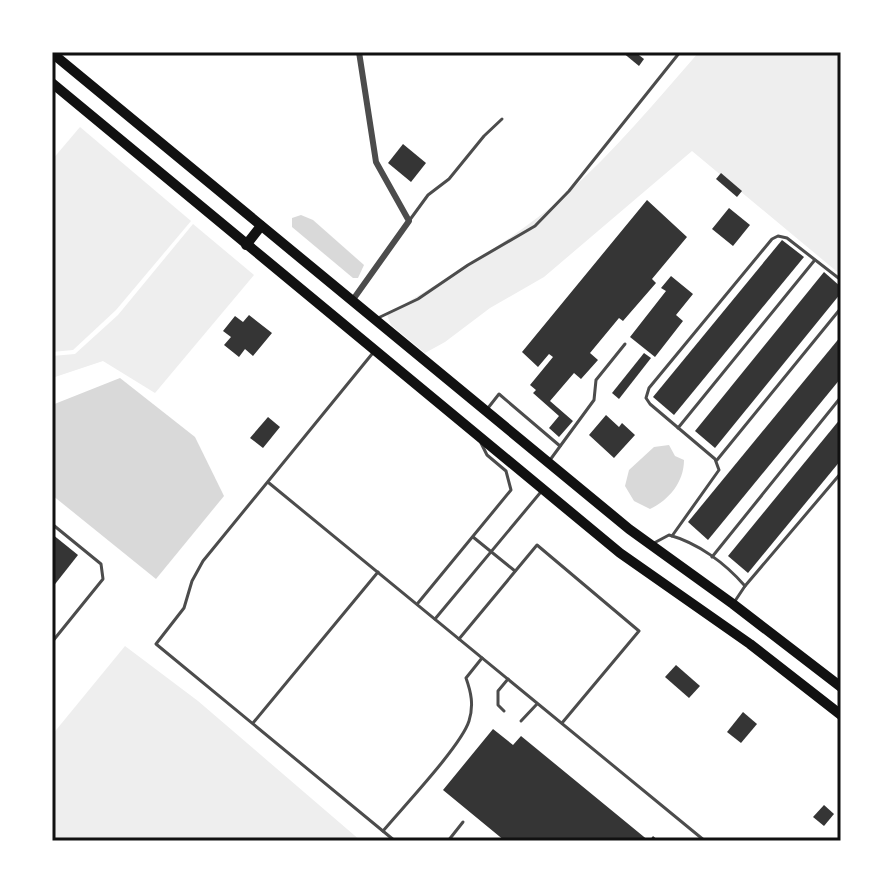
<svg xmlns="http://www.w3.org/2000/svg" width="893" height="893" viewBox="0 0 893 893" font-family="'Archivo Narrow',sans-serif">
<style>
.green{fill:#eee}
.water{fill:#d9d9d9}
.building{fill:#353535}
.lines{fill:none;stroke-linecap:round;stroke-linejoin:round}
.service{stroke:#4c4c4c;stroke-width:3}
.minor{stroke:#4c4c4c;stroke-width:6}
.primary{stroke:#111;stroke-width:10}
.neatline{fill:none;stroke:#111;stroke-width:3}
</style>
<rect width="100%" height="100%" fill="#fff"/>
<g class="green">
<path d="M699 52H841V275L692 151 544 277 490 308 445 342 425 353 391 325 387 315C447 277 512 242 565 195 614 152 656 101 699 52Z"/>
<polygon points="80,127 191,221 116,310 73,350 52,352 52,160"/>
<polygon points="193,224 254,275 155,393 103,361 52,378 52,356 75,354 118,315"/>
<polygon points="125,646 198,701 361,841 52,841 52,735"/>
</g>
<g class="water">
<polygon points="301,215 313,220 364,265 358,278 353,278 292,227 292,218"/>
<polygon points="120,378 195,437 224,496 156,579 52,495 52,405"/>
<path d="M669 445 675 456 684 460C684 482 669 500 650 509L634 501 625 486 629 470 654 447Z"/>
</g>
<g class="building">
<polygon points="622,52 635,52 644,59 639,66"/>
<polygon points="403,144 426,163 411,182 388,163"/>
<polygon points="721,173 742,191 737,197 716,179"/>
<polygon points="647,200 687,237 652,279 656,283 623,321 619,318 590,353 598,360 581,379 574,373 550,401 573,421 559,437 549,428 559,416 533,393 536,390 530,385 553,357 549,354 538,367 522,352"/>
<polygon points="729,208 750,225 733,246 712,229"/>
<polygon points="782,240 804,257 674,415 653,397"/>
<polygon points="824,272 841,287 841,293 715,448 695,431"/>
<polygon points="671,276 693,294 676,315 683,321 655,357 630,337 666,291 661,288"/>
<polygon points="249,315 272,333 253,356 245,349 239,357 224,345 231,337 223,331 235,316 243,322"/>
<polygon points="841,336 841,378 708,540 688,522"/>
<polygon points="644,353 651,358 619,399 612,393"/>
<polygon points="606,415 619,427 622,423 635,435 614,458 589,435"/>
<polygon points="268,417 280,427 263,448 250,438"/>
<polygon points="841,418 841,460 748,573 728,556"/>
<polygon points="52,534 78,555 52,588"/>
<polygon points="676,665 700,686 689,698 665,677"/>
<polygon points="743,712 757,724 741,743 727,732"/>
<polygon points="493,729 513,745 521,736 649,841 653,836 659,841 505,841 443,790"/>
<polygon points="824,805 834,814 824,826 813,817"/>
</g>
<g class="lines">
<g class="service">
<polyline points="409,221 428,195 449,179 484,136 502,119"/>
<polyline points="378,318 418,299 468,265 535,226 569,191 680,52"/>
<polyline points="372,354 203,561 192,581 184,608 156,644 395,841"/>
<polyline points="488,408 499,394 560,446"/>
<polyline points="678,428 814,261"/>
<polyline points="550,460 594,400 596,380 625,344"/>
<polyline points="717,460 841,308"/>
<polyline points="269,483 705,841"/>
<polyline points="52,524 101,564 103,579 52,642"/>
<polyline points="672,536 719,470 715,459 650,404 646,398 649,388 772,239 778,236 787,238 841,280"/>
<polyline points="473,537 515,571"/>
<path d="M654 543 669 535C698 543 725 563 745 586L735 601"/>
<polyline points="712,557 841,397"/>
<polyline points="745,586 841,473"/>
<polyline points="418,603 511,490 506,471 487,455 481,443"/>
<polyline points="435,619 540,493"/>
<polyline points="459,639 537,545 639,631 562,723"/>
<polyline points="504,711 498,705 498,691 508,679"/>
<polyline points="521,721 537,704"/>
<polyline points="253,723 378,572"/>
<path d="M383 831C403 807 461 746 469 721 474 705 471 692 466 678L482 658"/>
<polyline points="448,841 463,822"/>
</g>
<polyline class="minor" points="352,301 409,221 376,162 359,52"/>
<g class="primary">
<polyline points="52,53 629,529 733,604 841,687"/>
<polyline points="52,83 620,553 750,644 841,715"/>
<polyline points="246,245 261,226"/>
</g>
</g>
<rect width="893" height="893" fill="none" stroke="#ffffff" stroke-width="108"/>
<rect x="54" y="54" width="785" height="785" class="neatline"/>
</svg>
